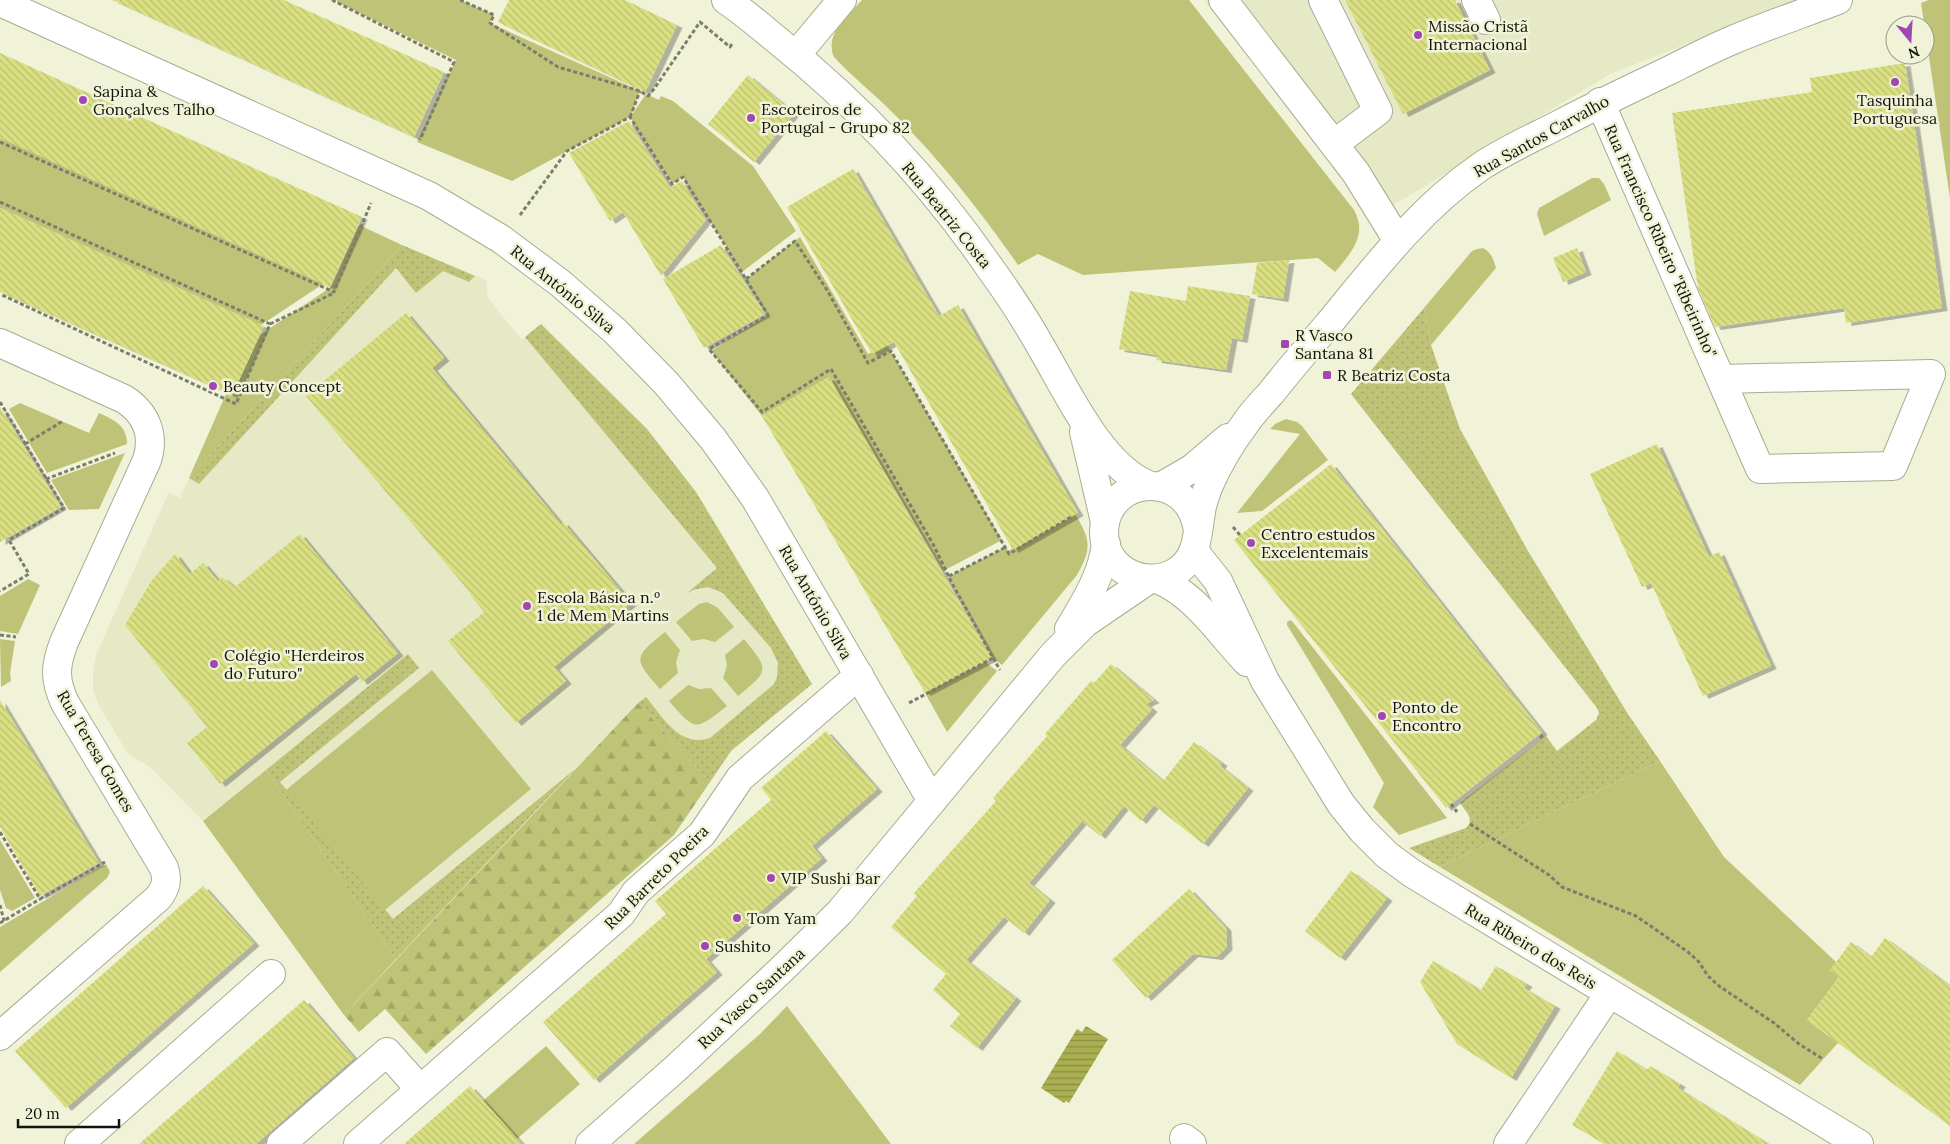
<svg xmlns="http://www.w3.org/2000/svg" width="1950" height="1144" viewBox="0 0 1950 1144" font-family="Lora,serif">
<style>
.built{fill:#e5e9c6}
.grass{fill:#bec378}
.forest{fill:url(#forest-firs)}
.garden{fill:url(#garden-dots)}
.water{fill:url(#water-rules)}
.building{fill:url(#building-back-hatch);filter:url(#shadow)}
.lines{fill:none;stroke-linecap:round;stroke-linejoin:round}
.minor-casing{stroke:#a9ac92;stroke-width:30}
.path{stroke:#7c7e6c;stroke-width:3;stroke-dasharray:4 2.5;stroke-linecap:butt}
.minor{stroke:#fff;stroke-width:28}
.poi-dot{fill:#a247b1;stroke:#f0f3d8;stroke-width:2}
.labels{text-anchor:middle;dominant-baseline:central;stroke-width:5;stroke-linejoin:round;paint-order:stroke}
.poi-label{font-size:16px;fill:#121309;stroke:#f0f3d8;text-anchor:start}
.street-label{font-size:16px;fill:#121309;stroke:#f0f3d8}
</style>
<defs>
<pattern id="forest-firs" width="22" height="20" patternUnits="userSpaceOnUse" patternTransform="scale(1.25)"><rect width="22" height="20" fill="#bec378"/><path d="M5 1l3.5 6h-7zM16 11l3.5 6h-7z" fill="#a2a766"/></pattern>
<pattern id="garden-dots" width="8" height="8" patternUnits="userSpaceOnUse" patternTransform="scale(1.25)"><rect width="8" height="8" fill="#bec378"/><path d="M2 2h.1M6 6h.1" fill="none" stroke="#a2a766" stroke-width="1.8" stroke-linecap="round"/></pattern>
<pattern id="water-rules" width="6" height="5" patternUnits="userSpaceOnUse" patternTransform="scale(1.25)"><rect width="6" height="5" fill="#aaaf51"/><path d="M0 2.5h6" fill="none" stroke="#898d41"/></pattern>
<pattern id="building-back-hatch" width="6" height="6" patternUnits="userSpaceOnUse" patternTransform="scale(1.25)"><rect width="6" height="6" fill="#dae082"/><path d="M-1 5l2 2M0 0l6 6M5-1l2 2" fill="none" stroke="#babf6f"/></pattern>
<filter id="shadow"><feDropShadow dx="5.5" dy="3" stdDeviation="0" flood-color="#0004"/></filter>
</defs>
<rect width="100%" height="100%" fill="#f0f3d8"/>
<g class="built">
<polygon points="1204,0 1799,0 1610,74 1374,217"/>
<polygon points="402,245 486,280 488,298 522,340 541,324 647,429 696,492 812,684 731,751 710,782 638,703 396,959 266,770 203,821 150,767 128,754 99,706 93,689 93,672 96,655 169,492 180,498 189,478"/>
</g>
<g class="grass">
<polygon points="337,0 460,0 494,15 490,23 640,91 631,116 646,94 659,100 661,96 673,101 753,166 796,231 742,272 683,177 672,184 630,117 512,181 417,142 456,60 337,2"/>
<path d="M862 0H1189L1354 210C1368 235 1351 253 1335 272L1318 258 1083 275 1038 254 1018 265C981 212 941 161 895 115 876 95 853 78 834 57 824 34 848 16 862 0Z"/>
<polygon points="1929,0 1950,0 1950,198 1921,3"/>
<polygon points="0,138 323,284 261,325 0,208"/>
<polygon points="1592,178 1599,178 1604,184 1611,200 1544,236 1537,214 1539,208"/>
<polygon points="359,225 402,245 189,478 226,394 232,396 260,335 331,287"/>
<polygon points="800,237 868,354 887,344 1002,540 943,571 829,377 762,416 711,351 768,315 746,279"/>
<path d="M1483 248C1492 253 1493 259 1496 268L1431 345 1424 308 1472 251 1477 249Z"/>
<path d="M20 403 89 433 99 413C114 420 127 425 127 444L47 473 9 409Z"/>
<polygon points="1286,419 1297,422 1302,426 1328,460 1262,511 1237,513 1300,434 1270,429 1275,424"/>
<polygon points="125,453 99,509 69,510 51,480"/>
<path d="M1074 512C1090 539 1093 547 1077 575L1002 665 993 658 949 576 1006 547 1008 551Z"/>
<polygon points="28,579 40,585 18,634 0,631 0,596"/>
<polygon points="707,602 718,608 734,627 715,642 704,639 692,641 676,622 699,604"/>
<polygon points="1290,620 1292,621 1447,818 1399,835 1373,807 1384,783 1287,625 1287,622"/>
<path d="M665 632 680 650 676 662 678 673 660 689C633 658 633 658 665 632Z"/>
<polygon points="0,639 15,641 10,673 11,681 1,687"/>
<path d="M744 639C769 670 770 670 738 696L723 678 727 666 725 655Z"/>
<polygon points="985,662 997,671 947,732 925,693"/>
<polygon points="432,670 531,789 385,910 286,790"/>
<path d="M688 685 699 689 711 688 727 706C695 731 696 732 669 701Z"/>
<polygon points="1660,761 1724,857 1836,962 1830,970 1839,977 1807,1020 1838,1043 1800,1085 1440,867"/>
<polygon points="266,770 396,959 344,1015 203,821"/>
<polygon points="0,840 35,898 12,911 6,908 0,890"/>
<polygon points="106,864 110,872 107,878 0,972 0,927"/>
<polygon points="787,1006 891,1144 634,1144 760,1034"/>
<polygon points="546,1046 580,1084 511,1144 477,1106"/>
</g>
<polygon class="forest" points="638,703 710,782 674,835 426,1054 385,1009 359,1032 344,1015"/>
<g class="garden">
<polygon points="402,245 475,276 469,282 443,271 416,293 396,268 199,484 189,478"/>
<path d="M1424 308 1431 345 1460 429 1528 551 1628 714 1660 761 1440 867 1409 848 1466 828C1475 819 1466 812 1460 803L1546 736 1557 751 1596 720 1599 713 1597 708 1351 394Z"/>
<path d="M541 324 647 429 696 492 812 684 731 751 710 782 638 703 646 697C663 717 679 748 710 738L773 685 777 678 778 663 771 648 723 593 708 587 693 590 686 594 717 568 525 337Z"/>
<polygon points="408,654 419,668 280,782 393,919 575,769 396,959 266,770"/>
</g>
<polygon class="water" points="1086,1026 1108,1039 1069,1103 1066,1101 1064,1103 1041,1088 1077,1029 1082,1032"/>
<g class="building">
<polygon points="112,0 284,0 444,72 414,137"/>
<polygon points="509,0 625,0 677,25 645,92 498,22"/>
<polygon points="1345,0 1455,0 1490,70 1403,114"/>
<polygon points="0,53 362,217 330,287 0,138"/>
<polygon points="1905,63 1942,308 1846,323 1844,308 1715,327 1698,288 1672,113 1812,92 1810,78"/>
<polygon points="748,75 794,113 754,162 708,124"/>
<polygon points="629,121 670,188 682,181 706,220 661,276 623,212 610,221 569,153"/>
<polygon points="853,169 939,316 958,305 1078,513 1013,550 894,342 872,354 787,207"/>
<polygon points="0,208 264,326 232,395 0,292"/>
<polygon points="721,245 765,314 704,348 663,279"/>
<polygon points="1577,248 1586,272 1563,282 1553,258"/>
<polygon points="1289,260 1283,299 1252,294 1257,263"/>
<polygon points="1188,286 1250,296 1242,340 1232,338 1226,370 1156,360 1157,355 1119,349 1130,291 1186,301"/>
<polygon points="406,313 444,358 432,368 561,524 563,522 631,603 554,667 566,681 516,723 448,641 484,612 471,596 472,595 306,396"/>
<polygon points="829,377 992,658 925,693 762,416"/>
<polygon points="0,407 61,507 0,542"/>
<polygon points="1657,444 1709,557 1719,552 1771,666 1703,696 1651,583 1642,587 1590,474"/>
<polygon points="1331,464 1542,732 1446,808 1234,540"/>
<polygon points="300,534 398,653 362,682 356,674 220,784 187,743 207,727 125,625 152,580 175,554 190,574 203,563 218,581 222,577 235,587"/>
<polygon points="1111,664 1154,700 1146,704 1152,709 1120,745 1163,781 1194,742 1222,763 1220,766 1248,788 1203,844 1154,805 1141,821 1124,806 1100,836 1082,821 1029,883 1050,900 1024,933 1004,917 966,960 1016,998 977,1048 950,1026 960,1014 933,990 946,974 891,927 917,896 914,893 996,801 993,798 1047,736 1045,734 1091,681 1094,683"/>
<polygon points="0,700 99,863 40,896 0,827"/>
<polygon points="826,731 877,789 812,846 822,858 706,959 717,972 594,1080 543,1022 666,914 655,901 771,800 761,788"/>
<polygon points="1351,871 1387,898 1340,958 1305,931"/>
<polygon points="203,886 254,943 66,1108 15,1051"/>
<polygon points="1189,889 1226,928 1227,947 1217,957 1193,954 1146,998 1112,960"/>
<polygon points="1885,938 1950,986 1950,1126 1807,1020 1839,977 1830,970 1851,942 1871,957"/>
<polygon points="1433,961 1481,990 1496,966 1527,984 1524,988 1555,1006 1511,1078 1457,1044 1420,982"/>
<polygon points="304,1000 354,1058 289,1115 256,1144 139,1144"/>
<polygon points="1617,1051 1647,1070 1650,1066 1680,1084 1678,1088 1769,1144 1604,1144 1572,1125"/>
<polygon points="470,1086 522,1144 404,1144"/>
</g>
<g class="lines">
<defs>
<g id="minor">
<path d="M726 0C744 12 760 26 777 40 858 105 931 182 990 268 1008 293 1026 320 1041 347 1067 391 1100 465 1148 485"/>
<polyline points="1223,0 1356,173 1398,241"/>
<polyline points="1323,0 1378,111 1334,144"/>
<polyline points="1476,0 1486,20"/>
<polyline points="0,2 429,196 501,239 560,283 615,331 666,383 713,439 755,498 932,801"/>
<polyline points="796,55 842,0"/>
<polyline points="1600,102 1760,469 1893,466 1931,374 1721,379"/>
<path d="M0 343 124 399C146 413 155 435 147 460L64 642C55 666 54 679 65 703L164 868C168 880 166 888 158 898L0 1036"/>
<polyline points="1084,432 1105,522"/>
<polyline points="1162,486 1193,468 1228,438"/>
<path d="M1198 531C1190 467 1105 475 1104 532 1104 569 1143 589 1174 573 1198 560 1197 535 1201 512 1202 503 1206 493 1209 485 1218 465 1232 441 1245 424 1252 413 1262 403 1271 393 1289 370 1308 348 1327 326 1374 269 1419 209 1480 167 1505 150 1535 137 1562 123 1598 104 1635 87 1672 69 1692 59 1713 48 1735 39 1769 25 1804 13 1838 0"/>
<polyline points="1195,549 1198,556 1218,581 1265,681 1341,804 1362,830 1387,855 1413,874 1859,1144"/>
<path d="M1157 579C1195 594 1219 633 1247 662"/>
<path d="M1069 629C1085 602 1102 576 1106 544"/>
<polyline points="1184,1138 1192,1144"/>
<polyline points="79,1144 271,974"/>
<polyline points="281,1144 387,1052 420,1089"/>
<polyline points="358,1144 621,914 636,892 702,834 740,778 859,675"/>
<polyline points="590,1144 675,1069 781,970 840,912 1053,655 1085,623 1148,580"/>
<polyline points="1508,1144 1609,994"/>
</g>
</defs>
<use href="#minor" class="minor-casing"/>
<g class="path">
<polyline points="332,0 454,62 420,140"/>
<polyline points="460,0 494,15 490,23 558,67 640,91 648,96 654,89 700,22 730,47 732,44"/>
<polyline points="630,117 640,91"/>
<polyline points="0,142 334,292 371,203"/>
<polyline points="0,202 270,324 236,404 0,294"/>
<polyline points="520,215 567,151 630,117 672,184 683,177 768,315 709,349 762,412 831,369 933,544 952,583 993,658 909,703"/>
<polyline points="746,279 795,241 827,290 868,363 891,351 1009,554 1071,517"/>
<polyline points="270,324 334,293"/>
<polyline points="0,402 64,508 9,540 29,574 0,591"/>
<polyline points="25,444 63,421"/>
<polyline points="46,479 115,453"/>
<polyline points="1233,527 1240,535"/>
<polyline points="949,576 1006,547"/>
<polyline points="0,635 16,637"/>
<polyline points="993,658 1000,670"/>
<polyline points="1540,738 1544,734"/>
<polyline points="1451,804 1457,812"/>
<polyline points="1470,824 1549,875 1562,887 1636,916 1688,952 1699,962 1708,976 1719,986 1774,1023 1799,1044 1823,1059"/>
<polyline points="0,832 40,899 105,862"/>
<polyline points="0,905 4,921"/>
<polyline points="0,923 40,899"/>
</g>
<use href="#minor" class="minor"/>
</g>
<g class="poi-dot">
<circle cx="1418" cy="35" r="5"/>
<circle cx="1895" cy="82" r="5"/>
<circle cx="83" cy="100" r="5"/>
<circle cx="751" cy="118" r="5"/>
<rect x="1280" y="339" width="10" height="10" rx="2.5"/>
<rect x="1322" y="370" width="10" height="10" rx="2.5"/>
<circle cx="213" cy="386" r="5"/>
<circle cx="1251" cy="543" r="5"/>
<circle cx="527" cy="606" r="5"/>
<circle cx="214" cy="664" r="5"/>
<circle cx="1382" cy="716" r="5"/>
<circle cx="771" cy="878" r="5"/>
<circle cx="737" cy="918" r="5"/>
<circle cx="705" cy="946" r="5"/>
</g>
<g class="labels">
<g class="poi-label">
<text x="1428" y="26">Missão Cristã<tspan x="1428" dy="18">Internacional</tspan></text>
<text x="93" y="91">Sapina &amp;<tspan x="93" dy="18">Gonçalves Talho</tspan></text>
<text x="1895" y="100" text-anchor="middle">Tasquinha<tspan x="1895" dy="18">Portuguesa</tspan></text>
<text x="761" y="109">Escoteiros de<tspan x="761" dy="18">Portugal - Grupo 82</tspan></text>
<text x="1295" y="335">R Vasco<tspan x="1295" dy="18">Santana 81</tspan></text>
<text x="1337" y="375">R Beatriz Costa</text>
<text x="223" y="386">Beauty Concept</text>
<text x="1261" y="534">Centro estudos<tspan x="1261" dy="18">Excelentemais</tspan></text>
<text x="537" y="597">Escola Básica n.º<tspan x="537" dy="18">1 de Mem Martins</tspan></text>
<text x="224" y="655">Colégio "Herdeiros<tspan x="224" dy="18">do Futuro"</tspan></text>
<text x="1392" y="707">Ponto de<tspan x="1392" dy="18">Encontro</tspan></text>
<text x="781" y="878">VIP Sushi Bar</text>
<text x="747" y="918">Tom Yam</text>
<text x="715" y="946">Sushito</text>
</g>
<g class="street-label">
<text transform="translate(1541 136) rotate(-29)">Rua Santos Carvalho</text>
<text transform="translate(947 215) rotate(51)">Rua Beatriz Costa</text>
<text transform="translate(1661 241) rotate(66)">Rua Francisco Ribeiro "Ribeirinho"</text>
<text transform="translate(563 289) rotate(39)">Rua António Silva</text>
<text transform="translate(816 602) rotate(60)">Rua António Silva</text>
<text transform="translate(96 751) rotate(60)">Rua Teresa Gomes</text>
<text transform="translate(656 877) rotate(-45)">Rua Barreto Poeira</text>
<text transform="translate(1531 946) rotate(31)">Rua Ribeiro dos Reis</text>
<text transform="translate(751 998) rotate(-43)">Rua Vasco Santana</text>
</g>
</g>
<g transform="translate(1910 40) rotate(162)"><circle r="24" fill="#f0f3d8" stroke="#979985"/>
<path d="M0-4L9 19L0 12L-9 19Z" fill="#a247b1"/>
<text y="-8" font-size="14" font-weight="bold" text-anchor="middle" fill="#121309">N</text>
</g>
<path d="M18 1119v8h101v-8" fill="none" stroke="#121309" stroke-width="2.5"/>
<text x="25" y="1119" font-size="15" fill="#121309" stroke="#f0f3d8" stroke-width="4" paint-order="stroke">20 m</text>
</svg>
